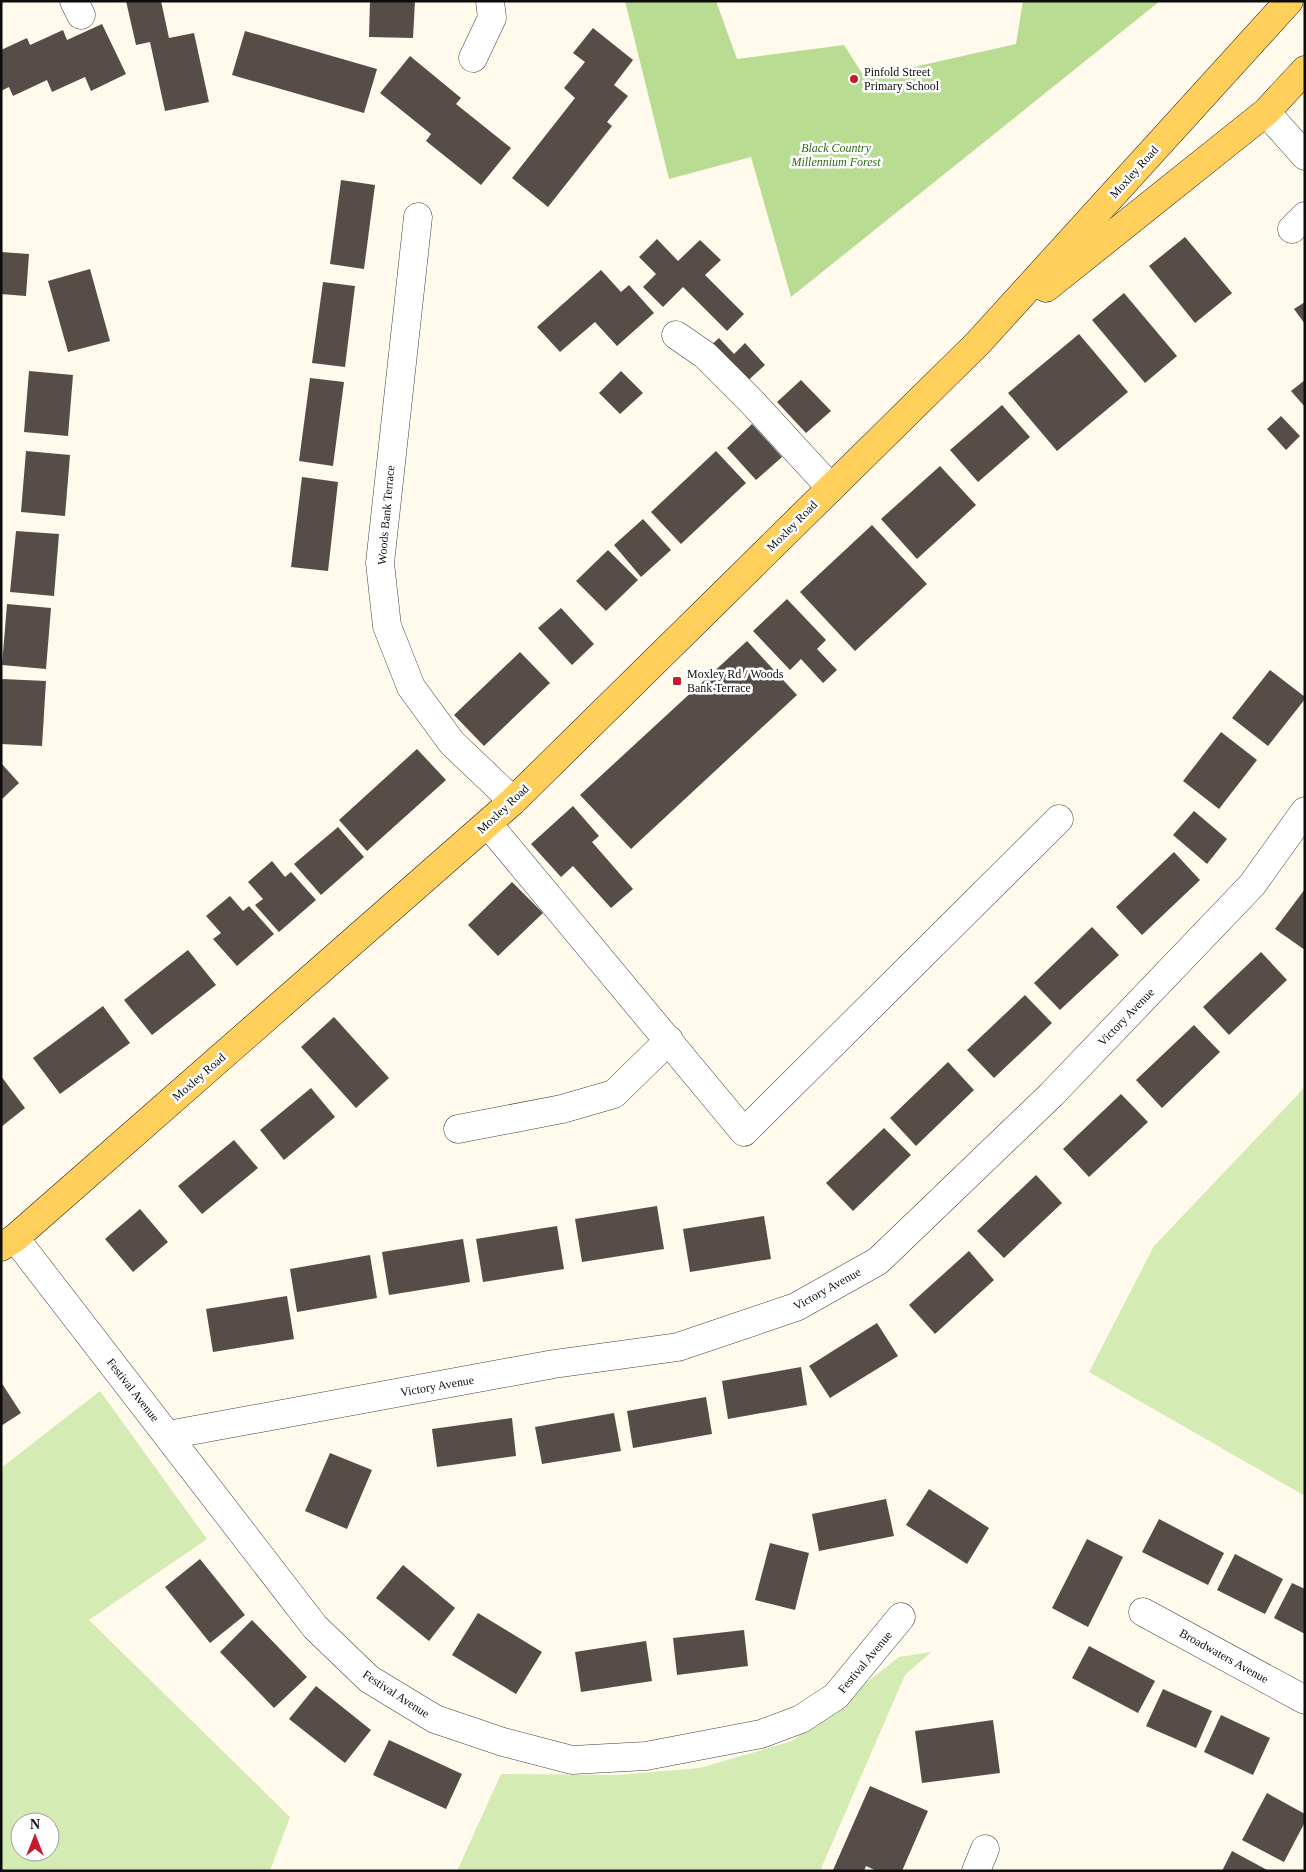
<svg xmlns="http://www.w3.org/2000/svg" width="1306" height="1872" viewBox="0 0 1306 1872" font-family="'Times New Roman',serif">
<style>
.green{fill:#d4ecb4;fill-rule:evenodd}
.forest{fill:#b8dd92}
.building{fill:#564d48}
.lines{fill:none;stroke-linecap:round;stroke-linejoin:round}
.minor-casing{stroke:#404040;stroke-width:29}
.major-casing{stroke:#1e1e1e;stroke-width:29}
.minor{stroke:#fff;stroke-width:28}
.major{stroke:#ffcf5c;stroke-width:28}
.poi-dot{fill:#c51c2d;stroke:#fff;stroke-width:2}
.labels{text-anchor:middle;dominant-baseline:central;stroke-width:5;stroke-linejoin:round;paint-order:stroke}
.poi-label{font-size:12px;fill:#0d0d0d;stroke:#fff;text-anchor:start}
.park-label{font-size:12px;font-style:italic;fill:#2e6819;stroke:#fff}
.street-label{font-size:12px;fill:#0d0d0d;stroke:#fff}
</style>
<rect width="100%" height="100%" fill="#fffaec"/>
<g class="green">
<polygon points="1305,1087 1305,1496 1089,1372 1154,1246"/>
<path d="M100 1391 207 1539 89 1620 290 1817 270 1871H1V1468ZM20 1822H50V1852H20Z"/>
<polygon points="931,1652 905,1675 820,1871 457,1871 501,1774 617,1775 700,1768 792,1741 899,1657"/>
</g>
<polygon class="forest" points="625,1 716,1 737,59 844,45 865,78 1016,44 1023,1 1160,1 791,297 751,157 669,179"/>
<g class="building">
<polygon points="126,1 161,1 169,38 194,33 209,102 165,111 150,42 136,45"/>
<polygon points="370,1 415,1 413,38 369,37"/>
<polygon points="102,24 126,74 91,91 85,77 52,92 47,80 13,96 9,87 1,91 1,50 27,38 30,45 63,30 67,40"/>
<polygon points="593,28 633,60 614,85 628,96 607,122 612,126 548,207 512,178 575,98 564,88 585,62 573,53"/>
<polygon points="245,31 377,69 364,113 232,75"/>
<polygon points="410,56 461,98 456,104 511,148 481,185 426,141 431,134 380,93"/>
<polygon points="341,180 375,185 364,269 330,264"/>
<polygon points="1185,237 1232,293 1195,323 1149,266"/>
<polygon points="657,239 678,261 700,240 721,260 705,275 744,314 727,331 683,287 663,307 643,287 656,274 639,257"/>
<polygon points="1,252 29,254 26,296 1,294"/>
<polygon points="90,269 110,341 68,352 48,281"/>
<polygon points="601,270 621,292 629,285 654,313 617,346 595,322 560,352 537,327"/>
<polygon points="323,282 355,286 345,367 312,363"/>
<polygon points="1124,293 1177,356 1145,383 1092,320"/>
<polygon points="1305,302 1305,324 1294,309"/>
<polygon points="1079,334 1128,392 1057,451 1008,393"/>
<polygon points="719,338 734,354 745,343 765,365 744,384 709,347"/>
<polygon points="29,371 73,375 68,436 24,432"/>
<polygon points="621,371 643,393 620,414 599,393"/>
<polygon points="310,378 344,382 333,466 299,461"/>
<polygon points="801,380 831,411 806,433 777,402"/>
<polygon points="1305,380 1305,407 1291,391"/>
<polygon points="1002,405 1030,437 978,482 950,450"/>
<polygon points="1281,416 1300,436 1286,450 1267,429"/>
<polygon points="752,424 782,457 756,480 727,448"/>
<polygon points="26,451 70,455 65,516 21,512"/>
<polygon points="716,451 746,483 681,544 651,512"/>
<polygon points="940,466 976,505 917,559 881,519"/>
<polygon points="302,477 338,482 328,571 291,567"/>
<polygon points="643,519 671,550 641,577 614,545"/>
<polygon points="872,525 927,584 855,651 800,592"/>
<polygon points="16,531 59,534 54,596 10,592"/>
<polygon points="608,550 638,580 606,611 576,581"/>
<polygon points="787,599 826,640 817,649 837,670 823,683 801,659 790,670 753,631"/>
<polygon points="7,604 51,608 46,669 2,665"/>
<polygon points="561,608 594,644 572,665 538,628"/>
<polygon points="747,641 797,695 631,849 580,795"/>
<polygon points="520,652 550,683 484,746 454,715"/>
<polygon points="1270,670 1305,697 1305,699 1268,746 1232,718"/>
<polygon points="2,679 46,681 42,746 1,744"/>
<polygon points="1221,732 1257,760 1219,809 1183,781"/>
<polygon points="417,749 446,780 367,851 339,820"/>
<polygon points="1,763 19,783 1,800"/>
<polygon points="573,806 599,836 592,842 633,889 611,908 573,866 561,877 531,844"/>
<polygon points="1194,811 1227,839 1207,864 1173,835"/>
<polygon points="338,827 364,857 321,895 294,864"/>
<polygon points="1174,852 1200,880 1142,935 1116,907"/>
<polygon points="272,861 285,877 291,872 316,900 279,932 255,905 263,899 248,882"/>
<polygon points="512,882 543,913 498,956 468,925"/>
<polygon points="1305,889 1305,950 1275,929"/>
<polygon points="230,896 243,911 249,906 274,934 237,966 213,939 221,933 206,916"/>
<polygon points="1092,927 1119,955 1060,1010 1034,983"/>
<polygon points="188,950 216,985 152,1035 124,1000"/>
<polygon points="1261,952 1287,980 1229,1035 1203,1007"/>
<polygon points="1025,995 1052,1023 994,1078 967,1050"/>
<polygon points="103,1006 130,1043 60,1094 33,1058"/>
<polygon points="334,1017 389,1078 356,1108 301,1047"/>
<polygon points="1194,1025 1220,1052 1162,1108 1136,1080"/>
<polygon points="948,1062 974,1090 916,1146 890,1118"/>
<polygon points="1,1076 25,1108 1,1127"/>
<polygon points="311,1088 335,1117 284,1160 260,1130"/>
<polygon points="1121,1094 1148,1122 1089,1177 1063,1149"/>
<polygon points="884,1128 911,1155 853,1211 826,1183"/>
<polygon points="234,1140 258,1168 202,1214 178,1186"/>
<polygon points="1036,1175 1062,1203 1004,1258 977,1231"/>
<polygon points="657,1206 664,1249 582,1262 575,1219"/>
<polygon points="140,1209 168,1242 133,1272 105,1239"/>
<polygon points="764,1216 771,1259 690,1272 683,1229"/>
<polygon points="557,1226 564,1269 483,1282 476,1239"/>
<polygon points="463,1239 470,1282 389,1295 382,1252"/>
<polygon points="969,1251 994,1280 935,1334 909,1305"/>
<polygon points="370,1255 377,1298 297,1312 290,1269"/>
<polygon points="287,1296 294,1339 213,1352 206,1309"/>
<polygon points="877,1323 898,1356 830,1398 809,1366"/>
<polygon points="801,1367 807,1405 728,1419 722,1381"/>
<polygon points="1,1382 21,1413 1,1426"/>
<polygon points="706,1397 712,1434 633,1448 627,1411"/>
<polygon points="614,1413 621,1451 542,1464 535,1427"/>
<polygon points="512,1418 516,1456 437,1467 432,1429"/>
<polygon points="330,1453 372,1470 347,1529 305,1511"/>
<polygon points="929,1489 989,1528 967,1564 906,1525"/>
<polygon points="886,1499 894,1536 819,1551 812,1514"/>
<polygon points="1159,1519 1224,1553 1208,1585 1142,1552"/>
<polygon points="1087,1539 1123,1557 1088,1627 1052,1608"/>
<polygon points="770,1543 809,1553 795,1610 755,1600"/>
<polygon points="1235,1554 1283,1579 1265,1614 1217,1590"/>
<polygon points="200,1559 245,1615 210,1643 165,1587"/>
<polygon points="403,1565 455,1608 429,1641 376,1598"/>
<polygon points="1292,1583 1305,1589 1305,1634 1274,1618"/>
<polygon points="478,1613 542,1652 516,1694 452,1655"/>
<polygon points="252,1620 307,1677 274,1708 220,1652"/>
<polygon points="744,1630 748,1666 677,1675 673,1638"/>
<polygon points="646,1641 652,1681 581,1692 575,1652"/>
<polygon points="1089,1646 1155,1681 1138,1713 1072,1678"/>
<polygon points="316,1686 371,1730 345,1763 289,1719"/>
<polygon points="1163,1689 1212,1711 1196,1748 1146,1726"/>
<polygon points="1221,1715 1270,1738 1253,1775 1204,1752"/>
<polygon points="993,1720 1000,1773 922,1783 915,1731"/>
<polygon points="389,1740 462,1774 446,1809 373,1775"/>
<polygon points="870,1786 928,1811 902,1871 877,1871 866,1866 864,1871 835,1871 833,1870"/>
<polygon points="1267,1793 1305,1814 1305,1822 1284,1862 1242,1840"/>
<polygon points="1232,1851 1269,1871 1222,1871"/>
</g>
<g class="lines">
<defs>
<g id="minor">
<polyline points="74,1 81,15"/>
<polyline points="473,58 492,18 490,1"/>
<polyline points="1266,112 1305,156"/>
<polyline points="418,217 380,563 387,626 411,687 452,743 513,801"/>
<polyline points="1292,229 1305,216"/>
<polyline points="676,335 705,355 751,401 831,488"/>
<polyline points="488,824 744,1132 1059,819"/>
<polyline points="458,1129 562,1109 614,1094 669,1040"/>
<polyline points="15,1238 315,1627 369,1679 435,1719 503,1742 572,1760 646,1756 761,1734 801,1719 836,1696 901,1617"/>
<polyline points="168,1435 554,1364 678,1347 796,1307 878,1261 1051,1095 1252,885 1305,811"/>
<polyline points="1143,1612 1305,1700"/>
<polyline points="976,1871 985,1849"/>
</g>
<g id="major">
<polyline points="1046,288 1266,112 1305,70"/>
<polyline points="1,1247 15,1238 513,801 978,343 1289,1"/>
</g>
</defs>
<use href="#minor" class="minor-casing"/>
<use href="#major" class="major-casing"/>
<use href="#minor" class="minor"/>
<use href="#major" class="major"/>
</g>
<g class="poi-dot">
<circle cx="854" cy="79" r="5"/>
<rect x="672" y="676" width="10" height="10" rx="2.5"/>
</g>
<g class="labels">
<g class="poi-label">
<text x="864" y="72">Pinfold Street<tspan x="864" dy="14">Primary School</tspan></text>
<text x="687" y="674">Moxley Rd / Woods<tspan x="687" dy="14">Bank Terrace</tspan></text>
</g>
<g class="park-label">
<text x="836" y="148">Black Country<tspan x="836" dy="14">Millennium Forest</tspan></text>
</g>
<g class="street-label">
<text transform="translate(1134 172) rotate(-48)">Moxley Road</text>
<text transform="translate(386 515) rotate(-85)">Woods Bank Terrace</text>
<text transform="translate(792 526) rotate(-45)">Moxley Road</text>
<text transform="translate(503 809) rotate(-43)">Moxley Road</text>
<text transform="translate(1126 1017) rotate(-46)">Victory Avenue</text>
<text transform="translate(199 1077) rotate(-41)">Moxley Road</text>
<text transform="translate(827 1289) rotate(-29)">Victory Avenue</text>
<text transform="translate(437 1386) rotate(-10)">Victory Avenue</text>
<text transform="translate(133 1390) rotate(52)">Festival Avenue</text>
<text transform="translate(1224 1656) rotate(29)">Broadwaters Avenue</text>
<text transform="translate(865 1662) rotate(-50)">Festival Avenue</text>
<text transform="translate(396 1694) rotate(33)">Festival Avenue</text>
</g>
</g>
<rect width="1306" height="1872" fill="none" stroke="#0d0d0d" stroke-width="5"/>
<g transform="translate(35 1837)"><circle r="24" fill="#ffffff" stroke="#9e9e9e"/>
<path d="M0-4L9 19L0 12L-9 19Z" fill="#c51c2d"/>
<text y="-8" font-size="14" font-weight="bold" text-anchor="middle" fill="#0d0d0d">N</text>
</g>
</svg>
